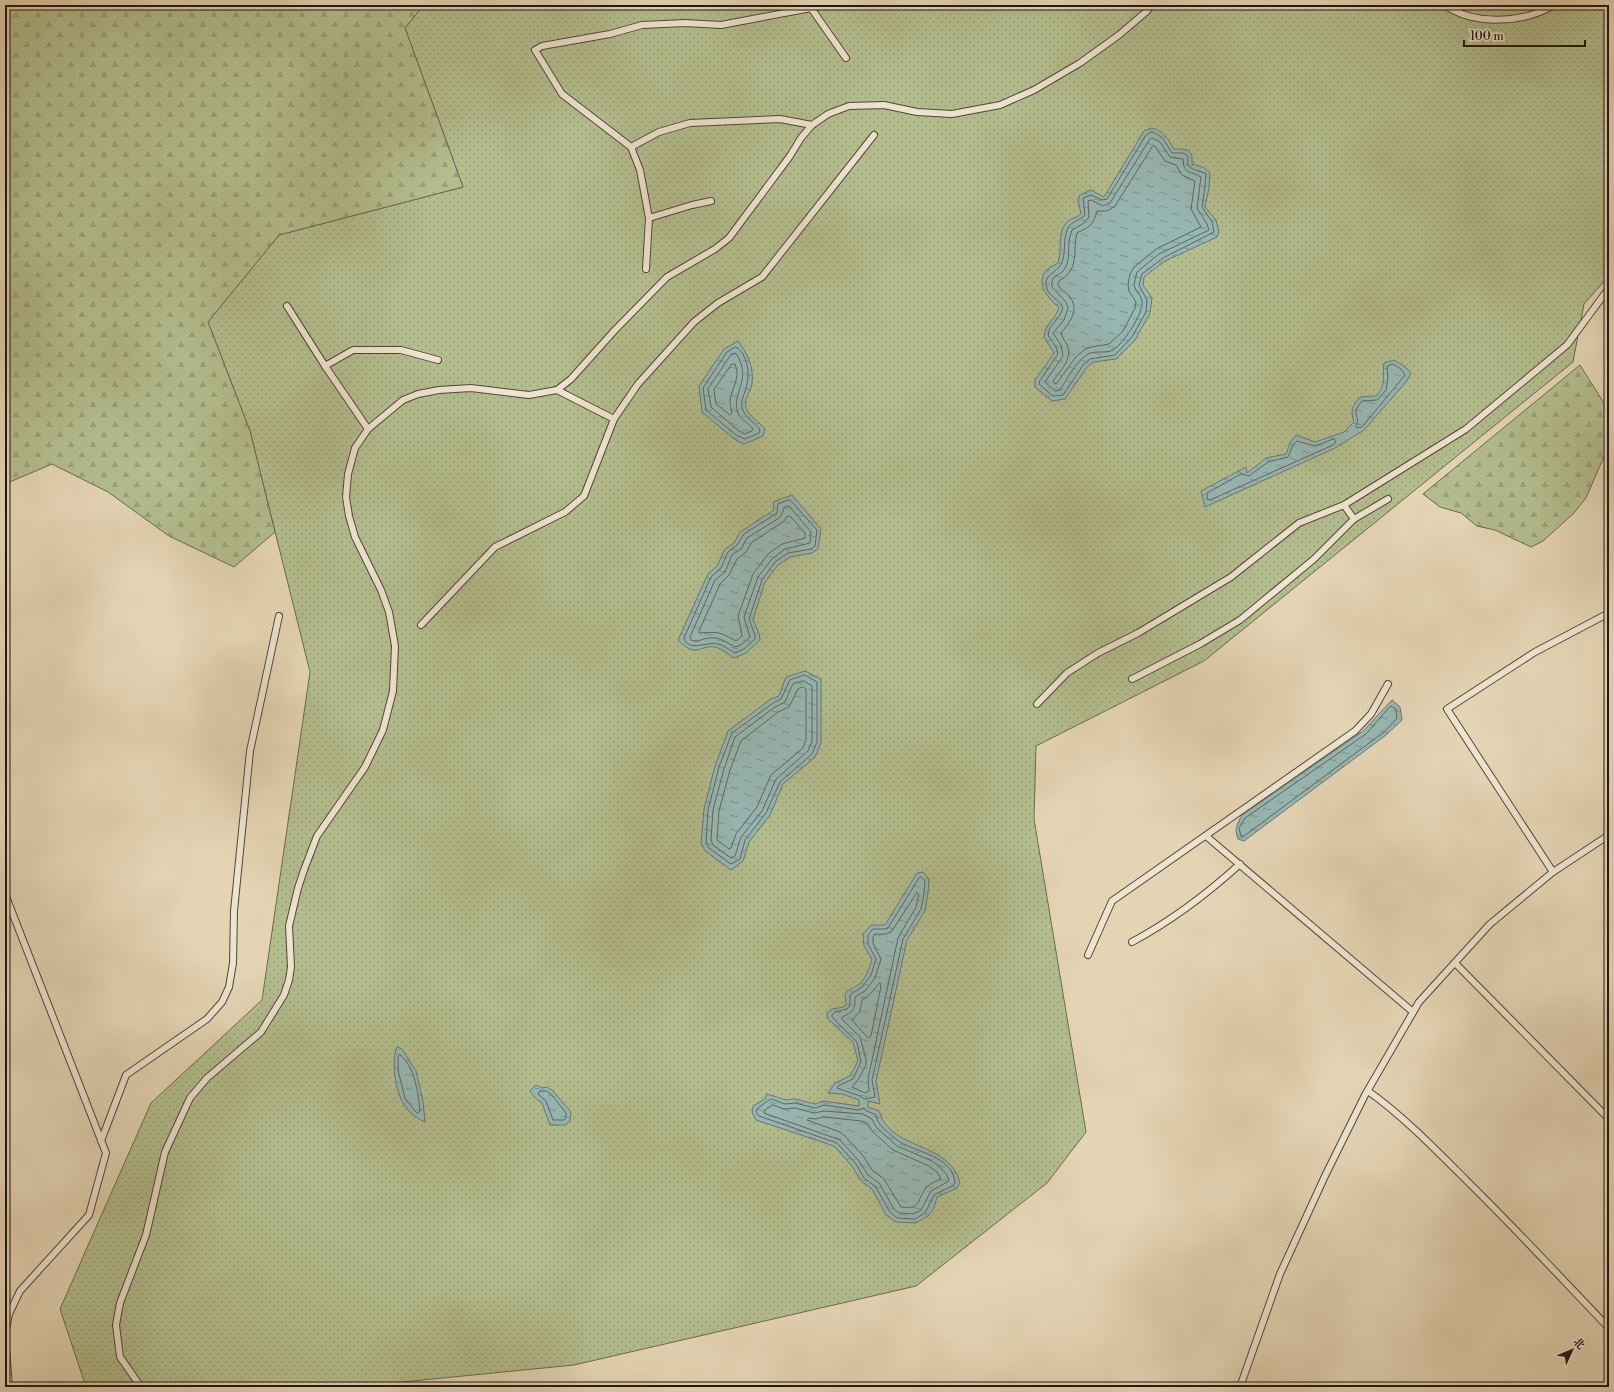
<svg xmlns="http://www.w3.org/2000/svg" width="1614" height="1392" viewBox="0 0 1614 1392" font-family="'Libre Bodoni','Noto Serif SC',serif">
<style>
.grass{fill:url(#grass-dots);stroke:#6a6a4f}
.forest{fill:url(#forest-firs);stroke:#6a6a4f}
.water{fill:url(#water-ripples);stroke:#687772}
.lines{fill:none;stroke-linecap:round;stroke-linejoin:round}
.shore{stroke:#5c6662;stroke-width:1}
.minor-casing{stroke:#524639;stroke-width:8}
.minor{stroke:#ede3ce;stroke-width:6}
</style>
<defs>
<pattern id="grass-dots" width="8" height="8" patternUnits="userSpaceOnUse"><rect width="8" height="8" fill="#b3bd8e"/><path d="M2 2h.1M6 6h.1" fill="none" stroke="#9aa279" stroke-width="1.8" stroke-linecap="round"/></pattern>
<pattern id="forest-firs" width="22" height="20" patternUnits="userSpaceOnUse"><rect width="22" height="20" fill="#b3bd8e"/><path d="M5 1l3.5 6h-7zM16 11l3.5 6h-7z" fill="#9aa279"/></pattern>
<pattern id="water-ripples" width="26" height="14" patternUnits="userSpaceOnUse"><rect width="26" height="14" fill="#97b7b3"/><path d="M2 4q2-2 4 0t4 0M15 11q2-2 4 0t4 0" fill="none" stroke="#7b9490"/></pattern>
</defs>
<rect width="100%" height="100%" fill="#e4d4b4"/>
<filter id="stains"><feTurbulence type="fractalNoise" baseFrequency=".005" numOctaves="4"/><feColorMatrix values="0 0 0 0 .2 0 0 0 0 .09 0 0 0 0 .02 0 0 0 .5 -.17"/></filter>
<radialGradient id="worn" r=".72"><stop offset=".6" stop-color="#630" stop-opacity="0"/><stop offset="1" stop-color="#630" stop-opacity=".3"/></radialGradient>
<polygon class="grass" points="424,5 1609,5 1609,276 1584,304 1573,362 1204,661 1036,746 1034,819 1086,1132 1047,1183 916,1286 574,1365 352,1387 86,1387 60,1309 151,1103 262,1000 310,672 250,431 208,322 279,235 463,187 405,28"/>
<g class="forest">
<polygon points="5,5 424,5 405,28 463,187 279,235 208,322 250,431 275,532 234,567 169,536 108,492 52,464 5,484"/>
<polygon points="1580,365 1602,400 1609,415 1609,445 1586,498 1574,513 1543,541 1531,547 1495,530 1477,526 1461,513 1440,507 1423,494"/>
</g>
<g class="water">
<path d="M1152 128C1164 131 1168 139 1174 149 1188 149 1193 149 1192 164L1203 167 1210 173 1209 188 1205 207 1216 220 1219 232 1217 237 1165 261 1144 277 1143 285 1152 298 1150 313 1135 340 1116 359 1093 362 1087 367 1065 399 1052 401 1035 387V380L1054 353 1044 337C1045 324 1055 319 1059 308 1049 298 1033 283 1048 269 1052 265 1058 266 1059 259 1062 248 1057 234 1066 223 1070 218 1077 218 1081 214L1078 200 1080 195 1091 190 1104 197 1144 131Z"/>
<path d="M738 341C748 354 754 368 752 384 750 393 744 399 746 408 748 415 760 423 765 429L763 436 744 444 734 439 702 412 699 386 724 349Z"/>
<path d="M1394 360 1404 366 1411 373 1406 382 1364 430 1335 448 1205 507 1201 491 1246 467 1247 473 1266 458 1286 454 1290 443 1296 435 1315 442 1344 432 1354 422C1350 409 1352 407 1360 397L1376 396C1387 384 1382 377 1384 363Z"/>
<path d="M792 495 821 529 818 549 812 553 790 557 778 565 765 582 753 619 759 634 760 640 746 653 734 658C729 655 724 650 718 648 700 642 698 661 678 640L708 574 717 566 725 549 734 543 740 532 774 510 773 502Z"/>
<polygon points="805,671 821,679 821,743 815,757 783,784 770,815 749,842 743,861 731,870 705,851 701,843 704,809 715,766 728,731 771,699 779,696 786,677"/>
<path d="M1392 700 1400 707 1402 720 1386 735 1244 841 1238 839C1234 829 1237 824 1242 815L1363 731Z"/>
<path d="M923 872 929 879 928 893 925 911 907 940 876 1081 880 1104 868 1101V1107L879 1111C890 1151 950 1141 960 1183L957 1188 937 1197 934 1208 928 1216 916 1223 896 1222 886 1215 872 1189 861 1181 852 1166 834 1146 756 1120 752 1112 753 1106 765 1099 767 1094 786 1100 795 1099 815 1104 823 1101 859 1106V1100L842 1094 828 1093 835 1083 850 1076 858 1061 853 1042 828 1019 827 1013 832 1009 844 1007 846 1004 845 994C849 989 853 988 858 985 866 979 869 968 872 959L864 946 863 934 871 925H885L917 873Z"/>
<path d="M397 1047 402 1049 416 1071 423 1101 425 1122C415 1118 405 1109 401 1099 395 1086 391 1060 397 1047Z"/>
<polygon points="536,1085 542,1088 547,1087 553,1091 571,1112 570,1121 565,1125 550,1125 542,1103 534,1097 530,1091"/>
</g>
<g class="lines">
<g class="shore">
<path d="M1152 132C1163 135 1166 144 1172 153H1183L1187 155C1189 158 1187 162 1188 165 1190 170 1202 171 1206 174L1205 187 1202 207 1212 222 1214 232 1163 258 1142 274 1139 285 1147 300 1146 312 1132 337 1115 355 1090 359 1083 365 1063 395 1053 396 1040 385 1039 382 1058 354 1056 347 1048 335C1049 324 1060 319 1063 308 1060 300 1050 297 1047 289 1042 274 1057 273 1061 264 1067 253 1062 240 1068 228 1071 221 1080 221 1085 215L1083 198 1091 195 1102 200 1107 199 1146 135Z"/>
<path d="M1152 138 1160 142 1170 157 1183 159C1184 175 1189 170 1201 177L1197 208 1207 224 1209 230 1159 254 1137 272 1134 285C1135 291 1141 295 1142 301 1144 313 1123 344 1113 350 1106 354 1095 350 1088 354 1076 361 1068 378 1060 390L1055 391 1045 382 1063 356 1061 345 1053 333 1064 320 1068 308 1066 302 1052 287C1051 272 1060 278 1065 268 1070 260 1068 251 1069 242 1069 238 1071 234 1072 230L1084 223 1089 217 1088 201 1091 200 1103 206 1110 203 1150 139Z"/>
<path d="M1155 146 1165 161 1176 165 1182 175 1195 181 1191 209 1201 227 1158 248 1134 267 1130 274 1128 285 1129 291 1136 302 1135 308 1123 331 1109 344 1091 347 1084 350 1075 358 1057 383 1055 384 1053 381C1060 371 1072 360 1068 347 1066 342 1062 338 1061 333 1072 319 1082 307 1065 292 1061 289 1058 287 1058 282 1061 279 1065 278 1068 274 1078 264 1073 246 1077 233 1090 226 1093 226 1097 211H1107L1115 206 1152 147Z"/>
<path d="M736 347C747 353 750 373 747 384 746 393 740 399 742 408 745 418 755 422 760 430L759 433 745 439 736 435 706 410 703 388 727 352Z"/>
<path d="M735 353C738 355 738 357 740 361 749 383 731 395 738 413 741 420 749 423 753 429L752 431 745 434 739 431 711 407 708 389 730 356Z"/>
<path d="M732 364H735C741 378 732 387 730 400 730 404 731 409 732 413L730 415 716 404 714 390Z"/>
<path d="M1393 364 1401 369 1405 375 1362 427 1357 428 1356 426C1362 416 1349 416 1362 401L1377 400 1386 390 1388 378 1387 367Z"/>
<polygon points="1334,439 1336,442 1333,445 1210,500 1207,499 1207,493 1241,474 1249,476 1268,462 1288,457 1293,445 1297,441 1315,446"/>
<path d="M790 500 817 530 815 546 811 549 788 553 775 562 762 580 749 619 755 635V639L744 649 735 653C729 650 724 645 718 644 706 641 689 653 684 638L711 577 721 568 728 552 737 545 744 534 777 513 778 504Z"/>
<path d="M788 506 790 507 811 532 810 543 785 549 772 559 758 577 744 617 750 637 741 645 735 647C727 643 721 637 710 638 703 638 698 643 691 640L690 637 715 580 725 572 732 555 741 549 747 538 779 518 782 514 784 508Z"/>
<path d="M788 516 791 517 805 533V538L782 544 768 554 753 574 738 616 742 636 736 641C718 631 719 632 699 633V631L720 584 729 575 737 559 746 552 752 542 783 522Z"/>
<polygon points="805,675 817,682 817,742 812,754 780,782 766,813 745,840 740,859 731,864 709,848 706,842 708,810 719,767 732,733 773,703 781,699 790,680"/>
<polygon points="804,681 812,686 812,741 808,751 776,779 762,811 741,837 735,856 731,858 713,845 711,840 713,810 724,769 735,737 775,707 785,702 793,684"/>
<polygon points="803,687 806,689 806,740 803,748 771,775 757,807 736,834 731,848 729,849 717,840 719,811 730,770 741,741 778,712 789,707 798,689"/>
<polygon points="1391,706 1396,709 1397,718 1384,732 1244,836 1241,836 1239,828 1245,818 1366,734"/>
<polygon points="921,877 925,881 924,893 921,909 903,939 872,1080 875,1097 864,1099 860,1096 837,1088 838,1086 853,1079 861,1062 857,1042 832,1017 832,1015 835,1012 847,1009 850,1005 850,995 862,987 871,975 876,959 868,944 868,935 873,929 885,929 888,928 919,878"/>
<path d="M917 893 919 895 916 907 898 938 868 1079 869 1091 865 1093 852 1087 858 1080 866 1065V1059L860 1037 841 1018C853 1011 855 1012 855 997L865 991 875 978 881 959 873 943V937L875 934H886L891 932Z"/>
<polygon points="880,983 881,986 871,1036 868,1038 852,1020 860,1011 862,1000 869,995"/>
<path d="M400 1055C415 1066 418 1093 420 1111L418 1113 416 1112 405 1098 398 1070V1057Z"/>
<polygon points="546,1091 551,1094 566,1113 566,1118 564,1120 553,1120 546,1101 538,1094 539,1092"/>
<path d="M771 1099 785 1104 795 1103 815 1108 824 1105 858 1110 864 1108 867 1111 876 1115C877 1117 877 1121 879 1123 884 1130 894 1138 900 1142 918 1153 953 1156 955 1183L954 1185 934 1195 925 1213 915 1219 897 1218 890 1212 875 1186 864 1178 856 1164 837 1143 759 1116 756 1112 757 1109Z"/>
<polygon points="773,1105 784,1109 795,1108 814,1113 824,1111 863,1114 872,1119 876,1127 897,1146 932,1161 940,1167 947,1175 949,1181 931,1191 921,1210 913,1214 899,1213 894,1209 879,1183 868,1175 859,1161 840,1140 764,1113 765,1110"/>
<path d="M825 1117 861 1121 867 1123 872 1131 893 1150 929 1166 937 1172 941 1179C936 1182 929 1183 925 1189 916 1202 922 1209 901 1207L884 1179 872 1170 864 1157 845 1136 840 1132 807 1120 809 1118 815 1119Z"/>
</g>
<defs>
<g id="minor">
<path d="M1445 5C1474 26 1524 23 1554 5"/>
<polyline points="631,147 659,132 690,123 780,119 812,125"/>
<polyline points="649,218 692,205 711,201"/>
<polyline points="646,269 649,218 640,170 631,147 562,94 535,50 542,46 610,34 642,25 685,23 721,25 811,8 846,58"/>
<polyline points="287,306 325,366 368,429"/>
<polyline points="325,366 353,350 401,350 438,360"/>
<polyline points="557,390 614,419"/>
<polyline points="1354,519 1388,499"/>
<polyline points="421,625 495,547 565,512 584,496 614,419 638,384 694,322 718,303 762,277 874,135"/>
<polyline points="1132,679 1200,644 1240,620 1314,559 1354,519 1344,505"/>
<polyline points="1037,704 1067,673 1098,653 1138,633 1231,577 1299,523 1344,505 1466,429 1567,345 1609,288"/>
<polyline points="1206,836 1413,1012"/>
<polyline points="1553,872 1447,709 1535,652 1609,613"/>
<polyline points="5,894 106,1153 89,1215 20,1291 9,1314 5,1335 9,1387"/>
<path d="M1132 942C1171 921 1207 894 1240 864"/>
<polyline points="1088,955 1112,901 1355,731 1371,714 1388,684"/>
<polyline points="1455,963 1609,1119"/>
<path d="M1368 1091C1403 1116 1434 1148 1465 1179 1514 1227 1561 1278 1609 1328"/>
<polyline points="101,1141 126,1075 207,1019 222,1002 229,987 233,963 234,911 250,751 279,616"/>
<polyline points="141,1387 120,1357 116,1325 120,1303 146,1235 165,1152 190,1098 207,1078 261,1032 284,995 289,980 291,967 289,926 298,888 304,870 317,836 365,767 383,730 393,691 395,646 389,612 381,590 355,537 349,516 346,497 348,474 355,448 368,429 403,400 418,394 439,390 471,388 529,395 557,390 571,379 615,330 667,277 715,249 729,238 790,156 801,138 812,125 828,114 849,106 884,105 917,112 952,114 1000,105 1034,90 1080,63 1119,35 1147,11 1151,5"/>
<polyline points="1240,1387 1280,1274 1325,1176 1365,1095 1419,1002 1490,924 1553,872 1609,835"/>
</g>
</defs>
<use href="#minor" class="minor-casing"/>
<use href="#minor" class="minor"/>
</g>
<rect width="1614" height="1392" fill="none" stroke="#e4d4b4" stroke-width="20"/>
<rect x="6" y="6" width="1602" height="1380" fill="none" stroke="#211610" stroke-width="2"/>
<rect x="10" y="10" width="1594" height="1372" fill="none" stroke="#211610"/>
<g transform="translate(1572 1350) rotate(46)" stroke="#ede3ce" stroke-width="3" paint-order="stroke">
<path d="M0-3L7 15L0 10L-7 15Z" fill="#211610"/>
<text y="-6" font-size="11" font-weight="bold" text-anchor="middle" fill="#211610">北</text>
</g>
<path d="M1464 40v6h121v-6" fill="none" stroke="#211610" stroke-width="2"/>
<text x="1470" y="40" font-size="12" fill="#211610" stroke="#ede3ce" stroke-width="3" paint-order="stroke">100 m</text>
<rect width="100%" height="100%" filter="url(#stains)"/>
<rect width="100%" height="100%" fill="url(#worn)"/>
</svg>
